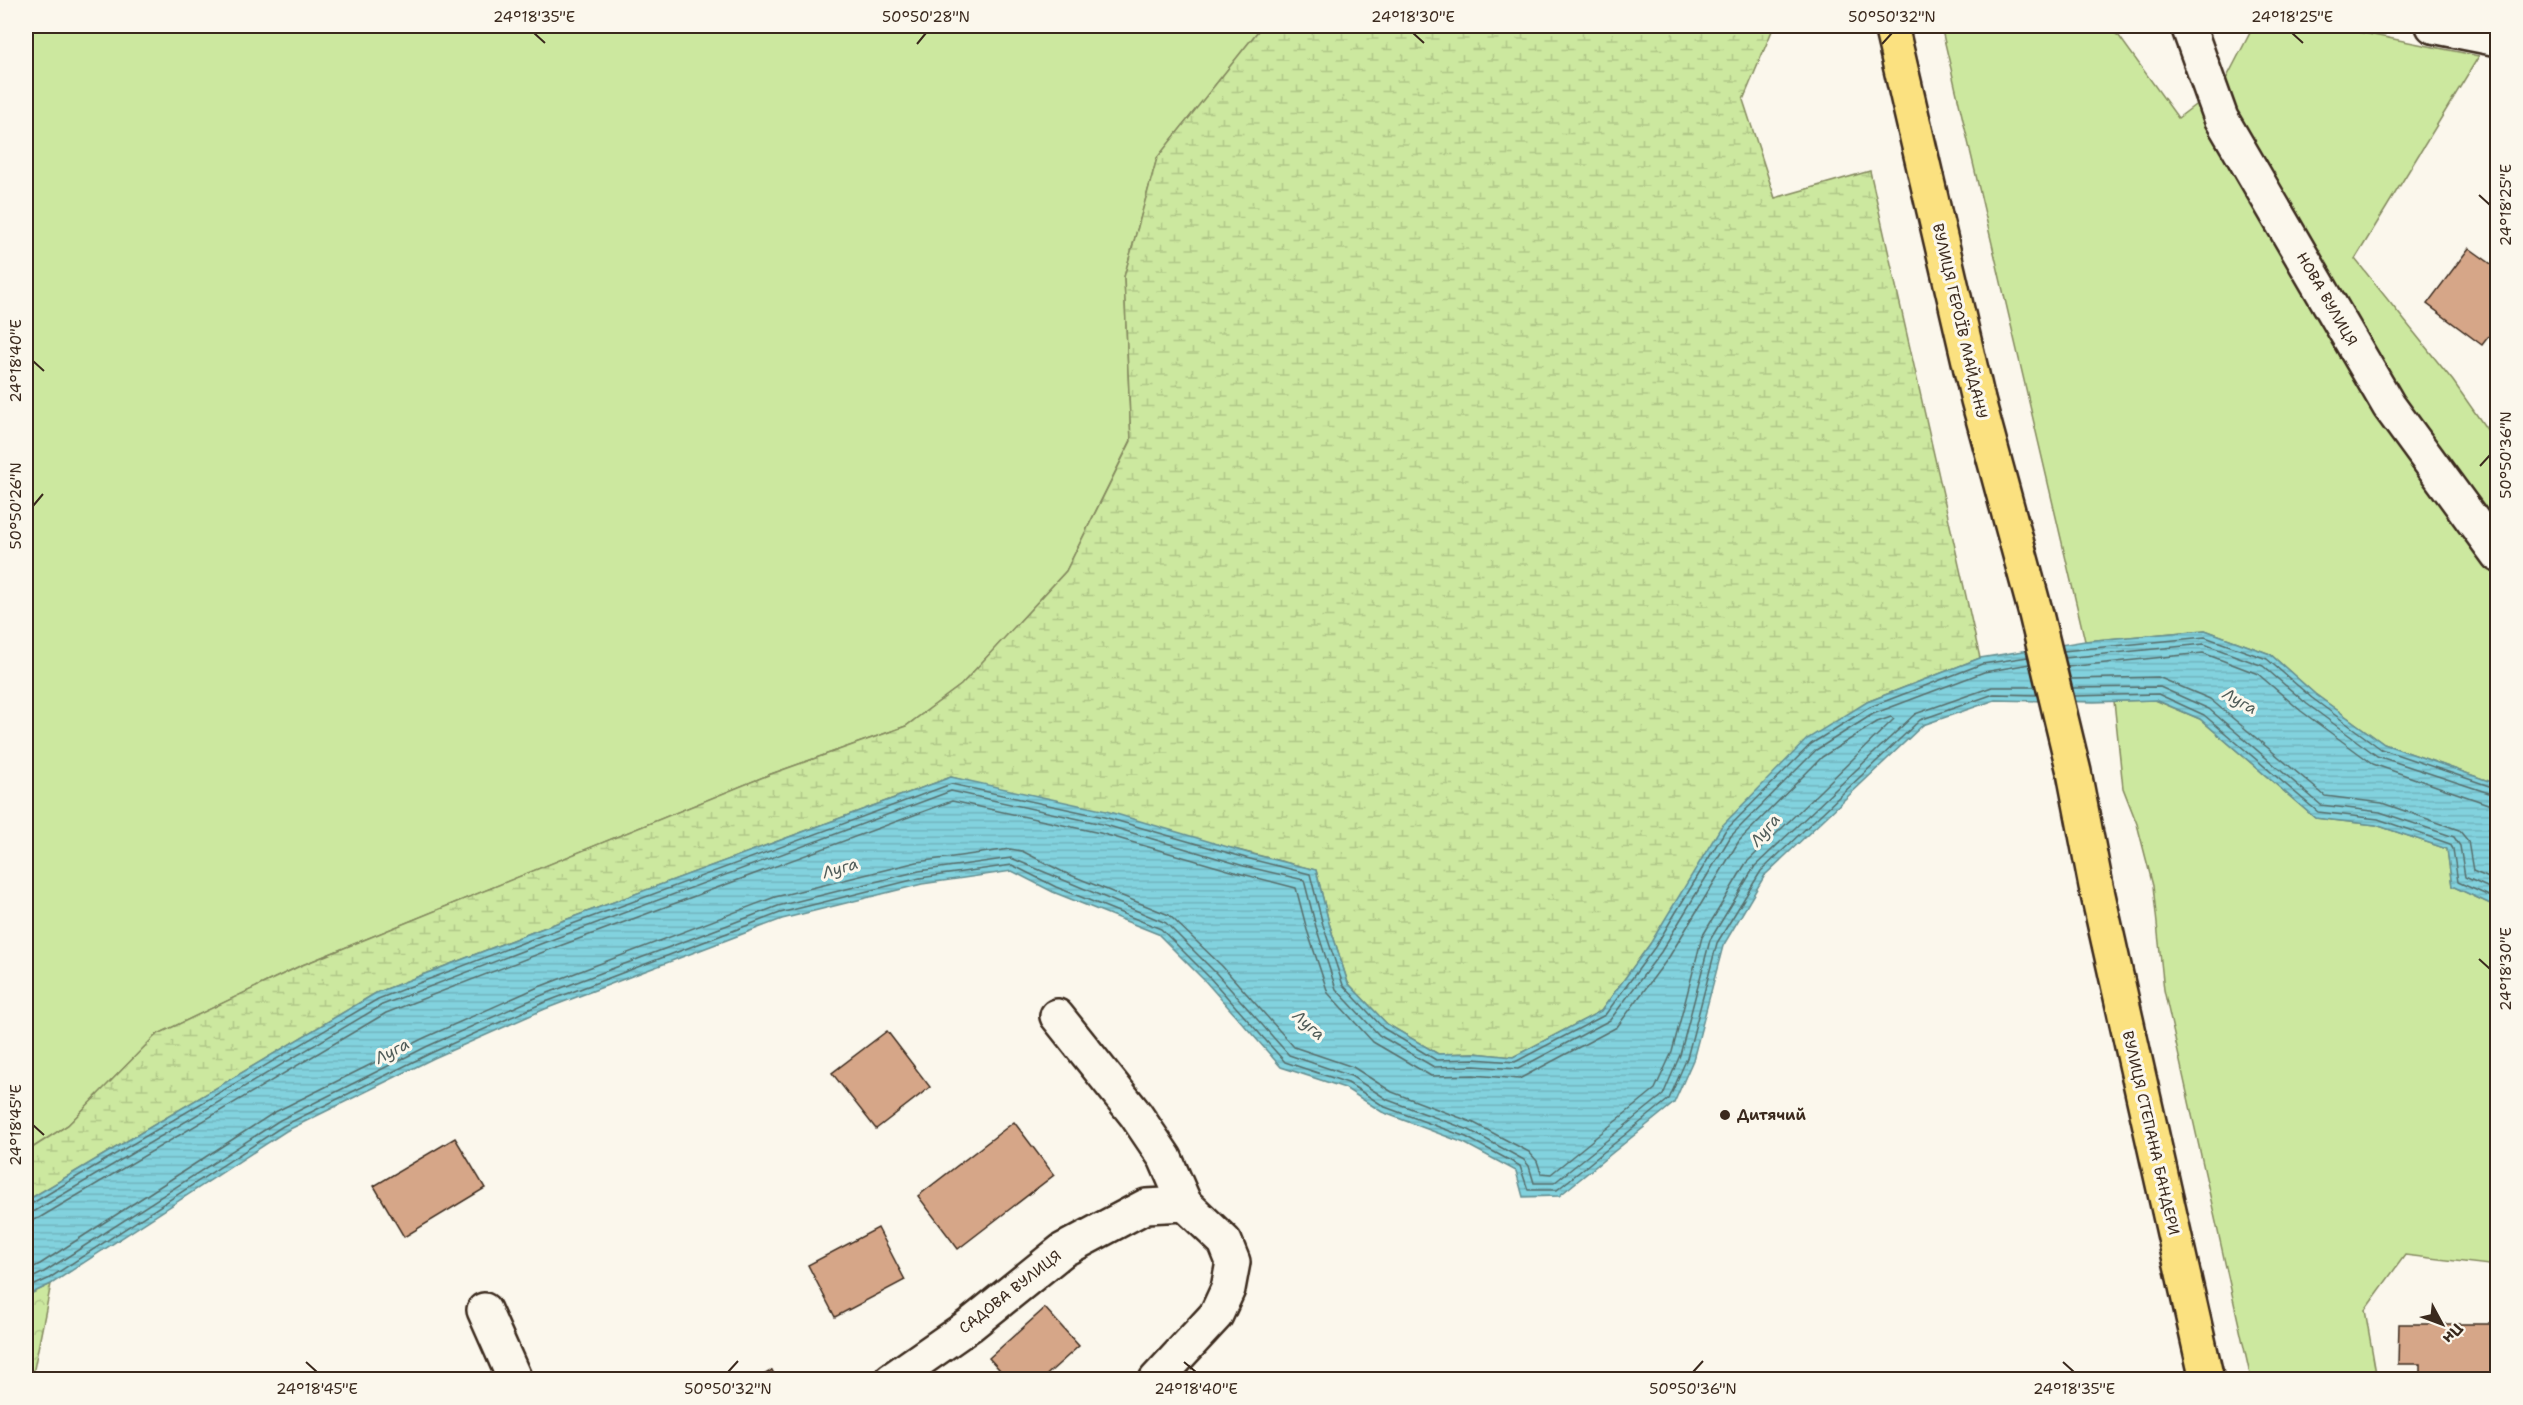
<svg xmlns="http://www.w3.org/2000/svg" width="2523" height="1405" viewBox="0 0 2523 1405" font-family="'Shantell Sans',sans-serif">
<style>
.grass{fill:#cce89f;stroke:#84895e;stroke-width:1.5}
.wetland{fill:url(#wetland-marsh);stroke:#84895e;stroke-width:1.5}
.park{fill:url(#park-crowns);stroke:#84895e;stroke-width:1.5}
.water{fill:url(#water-rules);stroke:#668f91;stroke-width:1.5}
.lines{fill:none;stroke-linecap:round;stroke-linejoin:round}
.shore{stroke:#576d6b;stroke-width:1.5}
.building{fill:#d6a688;stroke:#3b2a1e;stroke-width:1.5}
.minor-casing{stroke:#3b2a1e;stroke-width:38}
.major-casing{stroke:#3b2a1e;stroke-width:38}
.minor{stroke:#fbf7ec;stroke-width:33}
.major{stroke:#fbe180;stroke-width:33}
.ticks{fill:none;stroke:#3b2a1e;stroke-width:2}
.poi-dot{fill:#3b2a1e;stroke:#fbf7ec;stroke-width:2}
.labels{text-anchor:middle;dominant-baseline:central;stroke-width:6;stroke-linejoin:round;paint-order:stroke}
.street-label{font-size:15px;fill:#3b2a1e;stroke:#fbf7ec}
.poi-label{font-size:15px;font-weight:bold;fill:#3b2a1e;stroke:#fbf7ec;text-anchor:start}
.water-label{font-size:16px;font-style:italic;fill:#505c58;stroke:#fbf7ec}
.neatline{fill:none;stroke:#3b2a1e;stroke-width:2}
.ticks-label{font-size:15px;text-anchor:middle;fill:#3b2a1e}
</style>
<defs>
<pattern id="wetland-marsh" width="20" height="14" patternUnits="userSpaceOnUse" patternTransform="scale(1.5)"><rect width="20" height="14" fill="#cce89f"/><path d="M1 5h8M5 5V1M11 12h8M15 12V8" fill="none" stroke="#b0c788"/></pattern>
<pattern id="park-crowns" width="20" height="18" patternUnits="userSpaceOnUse" patternTransform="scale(1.5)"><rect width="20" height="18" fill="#cce89f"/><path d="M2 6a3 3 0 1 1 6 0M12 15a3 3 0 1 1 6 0" fill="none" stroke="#b0c788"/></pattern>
<pattern id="water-rules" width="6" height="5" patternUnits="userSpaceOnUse" patternTransform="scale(1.5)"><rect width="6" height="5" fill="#82d2de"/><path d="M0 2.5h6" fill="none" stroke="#71b4be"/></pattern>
</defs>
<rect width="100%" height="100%" fill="#fbf7ec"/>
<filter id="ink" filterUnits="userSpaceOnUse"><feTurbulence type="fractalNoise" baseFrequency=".0167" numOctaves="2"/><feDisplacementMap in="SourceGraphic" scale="12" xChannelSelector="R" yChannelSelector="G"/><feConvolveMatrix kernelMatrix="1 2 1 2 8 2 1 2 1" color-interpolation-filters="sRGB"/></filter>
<g filter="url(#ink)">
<g class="grass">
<polygon points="26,26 1262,26 1157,158 1124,277 1131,440 1066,571 961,685 906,726 771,774 300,966 156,1035 68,1125 26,1152"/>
<polygon points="1941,26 2103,26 2119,36 2178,118 2224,83 2251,31 2338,28 2479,56 2355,259 2453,381 2497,444 2497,784 2384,744 2315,694 2270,654 2205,630 2085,641"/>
<polygon points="2155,700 2200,719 2315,818 2376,825 2447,849 2452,886 2497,907 2497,1266 2405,1255 2365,1310 2377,1379 2251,1379 2164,990 2153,886 2137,824 2123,788 2114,701"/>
</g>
<polygon class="wetland" points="1262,26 1774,26 1743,100 1775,198 1870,171 1980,658 1867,702 1650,944 1601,1011 1513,1057 1474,1053 1438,1054 1387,1024 1348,983 1329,923 1316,870 951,777 538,930 376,993 26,1201 26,1152 68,1125 156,1035 300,966 771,774 906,726 961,685 1066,571 1131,441 1124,277 1157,158"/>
<polygon class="park" points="51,1284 32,1379 26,1379 26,1296"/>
<polygon class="water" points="2205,630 2270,654 2315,694 2384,744 2497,784 2497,907 2452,886 2447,849 2376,825 2315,818 2200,719 2156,700 2094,702 1995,700 1923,725 1765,875 1723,946 1693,1060 1674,1103 1559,1196 1523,1197 1516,1171 1464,1143 1382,1112 1345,1088 1281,1067 1206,982 1158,934 1053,892 1012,871 922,884 782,919 545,1009 434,1058 286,1131 51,1284 26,1296 26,1201 376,993 538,930 951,777 1106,811 1248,853 1316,870 1329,923 1348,983 1387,1024 1438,1054 1474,1053 1513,1057 1601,1011 1650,944 1721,827 1807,739 1867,702 1980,658 2085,641"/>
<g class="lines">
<g class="shore">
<polyline points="2063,651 2205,637 2267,659 2312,698 2381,749 2498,789"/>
<polyline points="2065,658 2204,644 2263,666 2307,704 2377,756 2498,796"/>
<polyline points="2067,667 2203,653 2258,674 2301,711 2373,764 2488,804 2498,805"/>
<polyline points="2070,679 2158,677 2210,699 2325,796 2382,803 2459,830 2468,841 2473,871 2498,882"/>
<polyline points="2072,688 2160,687 2209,709 2321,805 2380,812 2454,837 2460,846 2465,877 2498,892"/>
<polyline points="2074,696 2158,694 2204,715 2318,812 2378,819 2450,844 2453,849 2458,882 2498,900"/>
<polyline points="26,1205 31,1204 378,999 540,936 951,784 1104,817 1246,858 1310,874 1323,925 1343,985 1383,1028 1436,1060 1474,1059 1515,1062 1605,1015 1655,947 1725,831 1811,744 1870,707 1982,664 2028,657"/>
<polyline points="26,1213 35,1211 382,1005 543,943 951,791 1102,824 1244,866 1304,880 1316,927 1336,989 1379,1035 1434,1067 1474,1066 1518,1069 1610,1020 1661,952 1731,836 1816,750 1873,714 1984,672 2030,664"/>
<polyline points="26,1222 39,1218 386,1013 546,951 952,801 1100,833 1242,874 1296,888 1307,930 1328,993 1373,1042 1431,1076 1474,1075 1519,1079 1617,1027 1669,957 1739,841 1822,757 1877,722 1891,717 1894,719 1746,863 1702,937 1672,1052 1655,1089 1551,1174 1541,1173 1537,1161 1529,1152 1474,1123 1392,1092 1353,1067 1294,1047 1222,966 1169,915 1063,872 1022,851 1010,849 917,862 775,897 536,988 424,1038 275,1112 40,1264 26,1271"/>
<polyline points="26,1281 44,1272 280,1120 428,1046 540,996 778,906 919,871 1011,858 1166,923 1216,973 1289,1055 1351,1076 1388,1100 1469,1130 1524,1160 1529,1166 1534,1183 1554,1183 1663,1095 1680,1055 1710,940 1755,866 1915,714 1992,687 2035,687"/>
<polyline points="26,1289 48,1279 283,1126 431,1053 543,1003 780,913 920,878 1012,865 1056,887 1161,929 1210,978 1285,1062 1348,1083 1385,1107 1466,1137 1520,1166 1528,1190 1557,1190 1669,1099 1687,1058 1717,943 1761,871 1920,720 1994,694 2037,695"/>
</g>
</g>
<g class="building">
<polygon points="2469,248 2498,269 2498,324 2482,345 2427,304"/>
<polygon points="887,1031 930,1087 876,1129 832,1073"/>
<polygon points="1014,1122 1054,1175 958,1249 918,1196"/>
<polygon points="455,1138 485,1188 404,1237 374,1186"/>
<polygon points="878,1228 905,1280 835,1317 808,1265"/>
<polygon points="1045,1308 1079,1346 1041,1380 1009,1380 989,1358"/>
<polygon points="2399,1324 2498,1324 2498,1380 2420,1380 2420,1364 2398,1364"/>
<polygon points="772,1370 777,1380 755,1380"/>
</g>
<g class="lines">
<defs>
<g id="minor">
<polyline points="2188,26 2221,118 2389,406 2498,555"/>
<polyline points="2433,26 2498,39"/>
<polyline points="1057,1016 1136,1115 1165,1158 1185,1204"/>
<polyline points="484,1310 515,1380"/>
<polyline points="891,1380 970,1325 1063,1250 1146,1206 1185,1204 1225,1242 1233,1262 1228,1289 1216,1315 1156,1380"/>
</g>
<polyline id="major" points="1891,26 1978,400 2036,614 2074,772 2096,886 2207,1380"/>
</defs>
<use href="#minor" class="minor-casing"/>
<use href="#major" class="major-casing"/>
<use href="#minor" class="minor"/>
<use href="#major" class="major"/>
</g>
</g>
<path class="ticks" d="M534 33 545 43M1413 33 1424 43M2292 33 2303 43M917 44 926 33M1882 44 1892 33M2479 195 2490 205M33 361 44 371M2480 466 2490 455M33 506 43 494M2479 959 2490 969M33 1125 44 1135M306 1362 317 1372M1184 1362 1196 1372M2063 1362 2074 1372M728 1372 738 1361M1693 1372 1703 1361"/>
<circle class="poi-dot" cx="1725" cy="1115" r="6"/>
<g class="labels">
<g class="street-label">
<text transform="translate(2327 299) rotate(60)">НОВА ВУЛИЦЯ</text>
<text transform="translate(1960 321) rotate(77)">ВУЛИЦЯ ГЕРОЇВ МАЙДАНУ</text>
<text transform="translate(2151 1133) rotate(77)">ВУЛИЦЯ СТЕПАНА БАНДЕРИ</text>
<text transform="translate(1010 1292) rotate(-38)">САДОВА ВУЛИЦЯ</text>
</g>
<g class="poi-label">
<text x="1737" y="1115">Дитячий</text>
</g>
<g class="water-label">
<text transform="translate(2240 701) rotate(29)">Луга</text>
<text transform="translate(1765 830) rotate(-50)">Луга</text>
<text transform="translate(840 868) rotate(-17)">Луга</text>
<text transform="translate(1309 1025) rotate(41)">Луга</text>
<text transform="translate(392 1051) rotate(-28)">Луга</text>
</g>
</g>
<rect width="2523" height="1405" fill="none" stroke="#fbf7ec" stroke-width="66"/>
<g transform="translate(2442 1324) rotate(131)" stroke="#fbf7ec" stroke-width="4.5" paint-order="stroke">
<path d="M0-4.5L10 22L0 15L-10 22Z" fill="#3b2a1e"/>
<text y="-9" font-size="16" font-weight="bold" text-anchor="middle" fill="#3b2a1e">Пн</text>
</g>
<rect x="33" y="33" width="2457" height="1339" class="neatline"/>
<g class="ticks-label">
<text x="534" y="22">24°18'35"E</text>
<text x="926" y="22">50°50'28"N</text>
<text x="1413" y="22">24°18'30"E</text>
<text x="1892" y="22">50°50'32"N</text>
<text x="2292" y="22">24°18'25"E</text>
<text transform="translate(2506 205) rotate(-90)" y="5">24°18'25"E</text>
<text transform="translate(16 361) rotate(-90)" y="5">24°18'40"E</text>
<text transform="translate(2506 455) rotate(-90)" y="5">50°50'36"N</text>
<text transform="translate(16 506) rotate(-90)" y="5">50°50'26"N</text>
<text transform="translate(2506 969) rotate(-90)" y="5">24°18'30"E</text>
<text transform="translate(16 1125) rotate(-90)" y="5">24°18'45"E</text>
<text x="317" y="1394">24°18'45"E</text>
<text x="728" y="1394">50°50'32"N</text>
<text x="1196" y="1394">24°18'40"E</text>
<text x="1693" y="1394">50°50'36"N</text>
<text x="2074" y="1394">24°18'35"E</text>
</g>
</svg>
